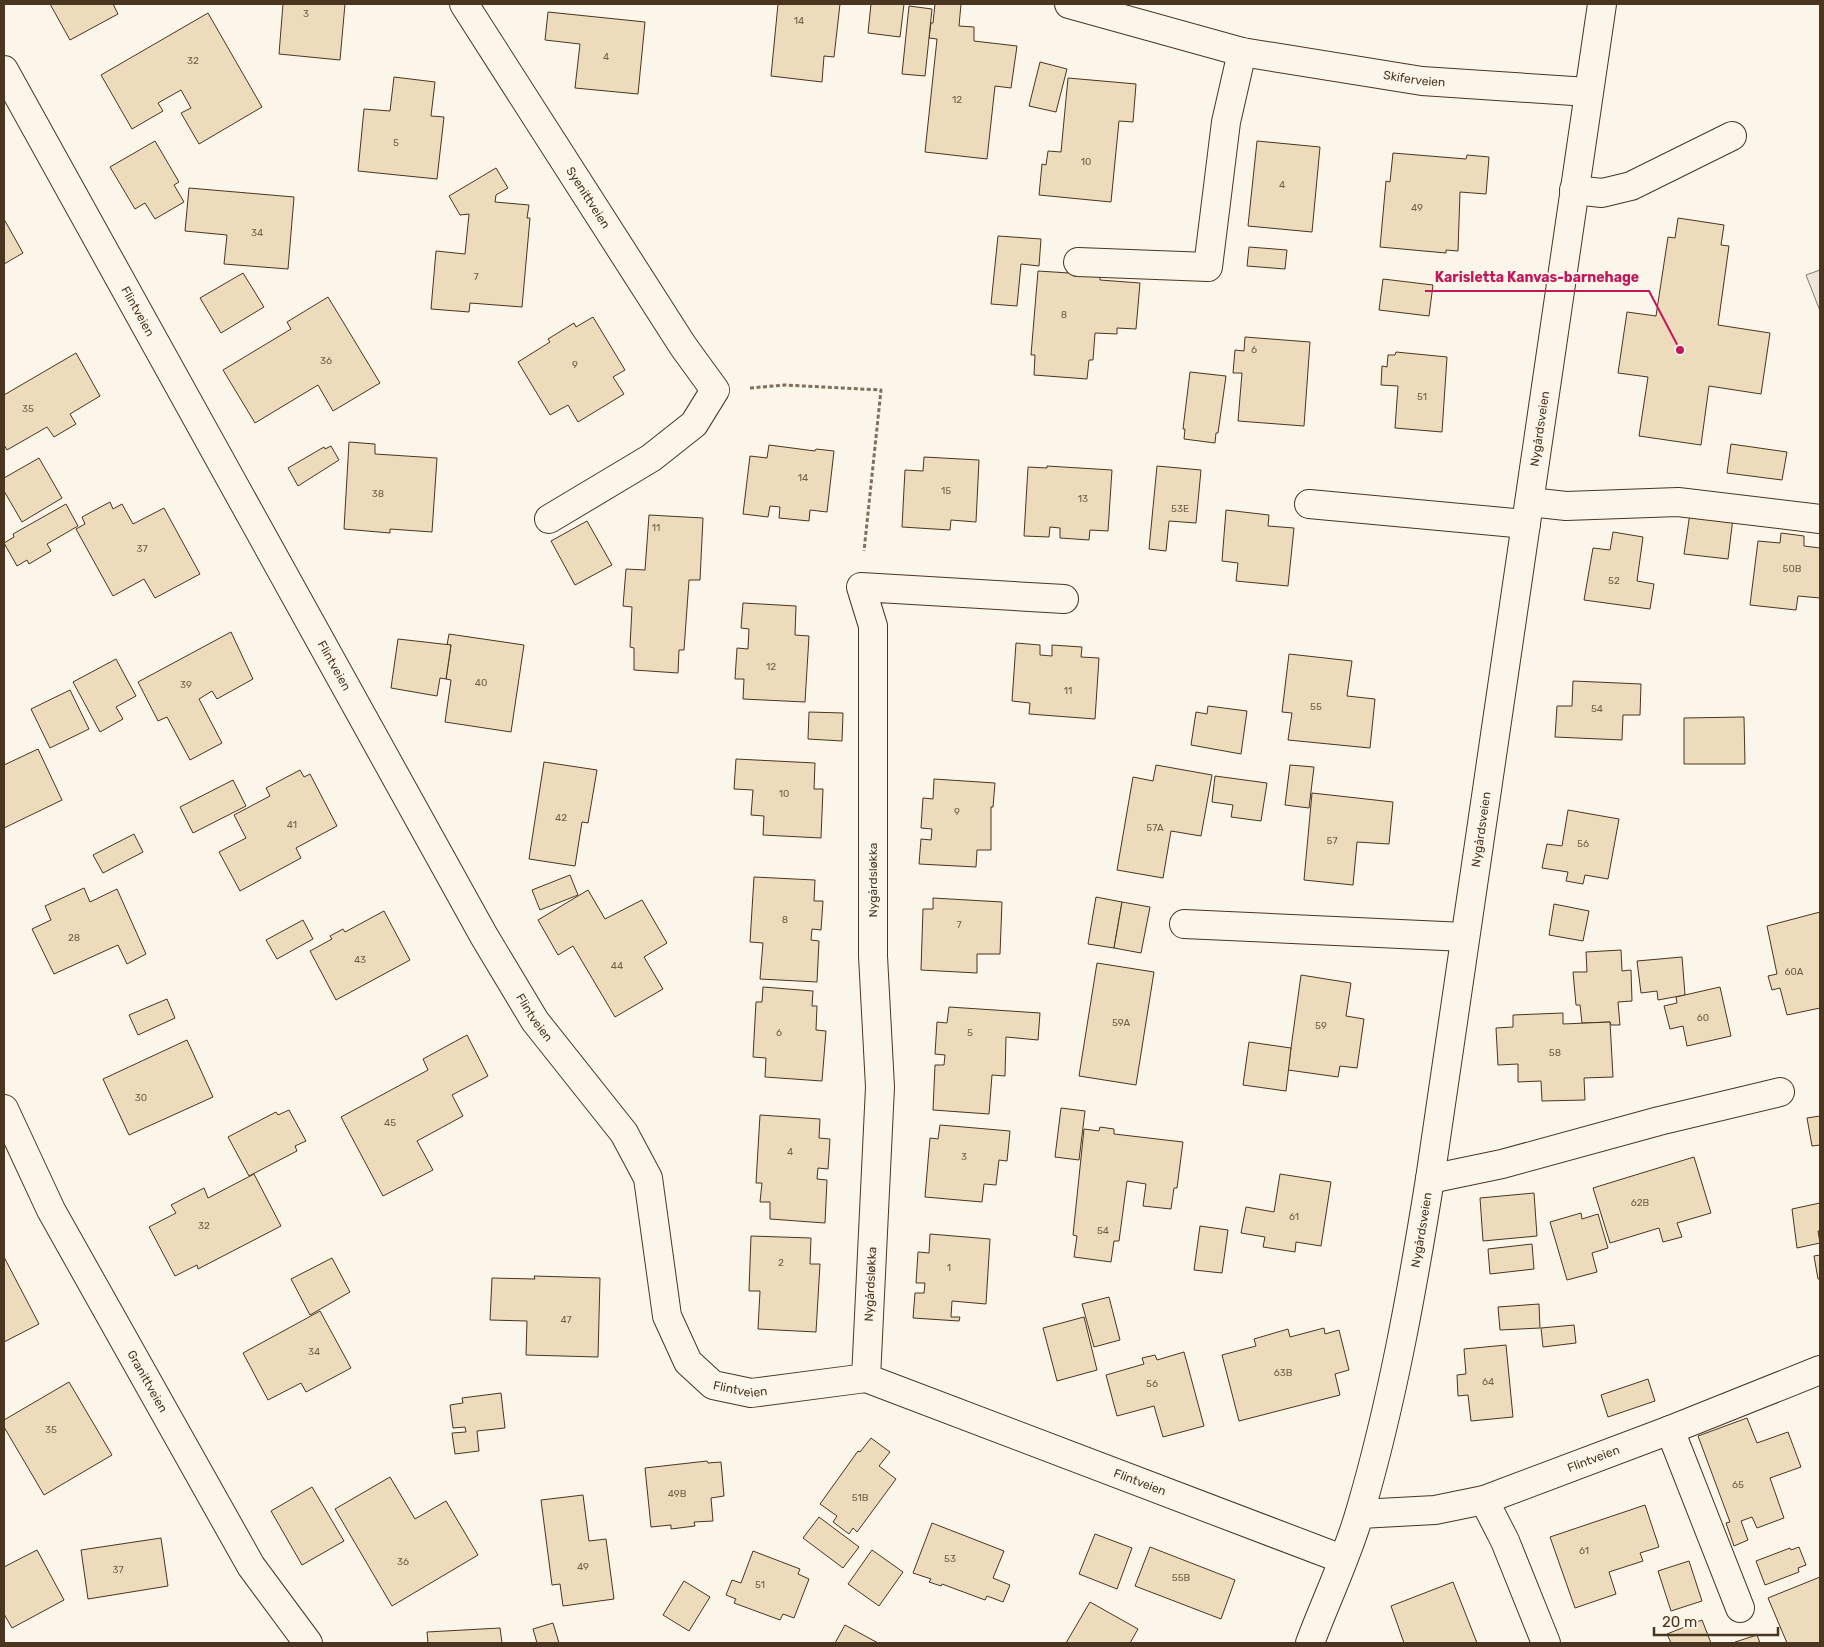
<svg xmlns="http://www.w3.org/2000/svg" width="1824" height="1647" viewBox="0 0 1824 1647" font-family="Rubik,sans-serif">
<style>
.green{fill:#ede6d9;stroke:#887966}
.building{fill:#ecdcbc;stroke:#4a3520}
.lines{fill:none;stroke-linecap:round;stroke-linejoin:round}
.minor-casing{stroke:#4a3520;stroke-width:30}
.path{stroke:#7f6f5c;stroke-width:3;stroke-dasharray:4 2.5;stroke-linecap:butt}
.minor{stroke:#fbf6e9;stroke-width:28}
.labels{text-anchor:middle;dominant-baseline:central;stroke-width:4;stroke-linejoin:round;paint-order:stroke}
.number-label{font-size:10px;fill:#725f47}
.street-label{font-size:12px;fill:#4a3520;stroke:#fbf6e9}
.leader{fill:none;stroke:#c2185b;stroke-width:2}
.callout-dot{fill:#c2185b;stroke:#fbf6e9;stroke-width:2}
.callout-label{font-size:14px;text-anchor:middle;font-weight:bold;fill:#c2185b;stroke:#fbf6e9;stroke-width:4;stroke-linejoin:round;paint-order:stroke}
</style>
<rect width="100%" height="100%" fill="#fbf6e9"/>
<polygon class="green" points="1820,270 1820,311 1806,275"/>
<g class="building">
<polygon points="50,4 113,4 118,14 70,40"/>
<polygon points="283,4 345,4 340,60 279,54"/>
<polygon points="778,4 840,4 834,57 824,56 822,82 771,76"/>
<polygon points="871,4 904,4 900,37 868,33"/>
<polygon points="935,4 961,4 959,26 974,27 974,41 1017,46 1011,88 995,86 987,159 925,152 937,39 929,38 931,23 933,23"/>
<polygon points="909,6 932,9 925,76 902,74"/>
<polygon points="548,12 645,22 638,94 575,88 580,44 545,40"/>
<polygon points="208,13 262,107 199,144 181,113 191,108 181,90 158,103 163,111 132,129 101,75"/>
<polygon points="1040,62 1067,69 1056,112 1029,106"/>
<polygon points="394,77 435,82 431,116 444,117 437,179 358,171 364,109 390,111"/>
<polygon points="1068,78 1136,84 1133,122 1119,121 1111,202 1039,195 1042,164 1046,165 1048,151 1061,152"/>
<polygon points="155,141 179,182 174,185 184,202 155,219 145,203 135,209 110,167"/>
<polygon points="1257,141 1320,147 1312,232 1248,226"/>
<polygon points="1393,153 1466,159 1467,155 1489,157 1486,194 1460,192 1458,251 1446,250 1446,253 1380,247 1386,181 1390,182"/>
<polygon points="496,168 508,188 496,195 495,202 529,205 527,218 530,218 522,307 470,303 469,312 431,309 436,251 465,254 469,214 460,215 449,196"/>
<polygon points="189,188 294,197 288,269 224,264 227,235 185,231"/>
<polygon points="1678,218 1724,225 1721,245 1729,246 1718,325 1770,333 1761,394 1709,386 1701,445 1639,436 1648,377 1618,373 1627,312 1656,316 1668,237 1675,238"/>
<polygon points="4,219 23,253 4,264"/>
<polygon points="998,236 1041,239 1039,266 1021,264 1017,306 991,304"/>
<polygon points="1249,247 1287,250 1285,269 1247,266"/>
<polygon points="1038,271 1100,275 1100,280 1140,283 1136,329 1117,328 1117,334 1095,333 1093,360 1089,360 1087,379 1034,375 1035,355 1031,355"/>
<polygon points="243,273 264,307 221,333 200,298"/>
<polygon points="1383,279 1433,285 1429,316 1379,310"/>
<polygon points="328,297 380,383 333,411 318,385 255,423 223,370 291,329 287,322"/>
<polygon points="593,317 625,370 613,377 624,394 578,422 568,405 550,415 518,362 550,342 548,339 574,323 576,327"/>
<polygon points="1245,337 1310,342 1304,426 1238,421 1242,373 1233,373 1235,350 1244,351"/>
<polygon points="1396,352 1447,357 1442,432 1395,428 1398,386 1381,385 1382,366 1387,367 1388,355 1395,355"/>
<polygon points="76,353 100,396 70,414 76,424 54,437 47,427 7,450 4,445 4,395"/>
<polygon points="1190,372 1226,376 1218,433 1216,433 1215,443 1184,439 1185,429 1183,429"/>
<polygon points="349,442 375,444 375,454 437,458 432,532 390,529 390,533 344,529"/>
<polygon points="1731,444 1787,452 1782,480 1727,473"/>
<polygon points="769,445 815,451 816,449 834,451 827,512 810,510 809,521 779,518 780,507 770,506 768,517 743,514 750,456 767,458"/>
<polygon points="331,446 339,460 298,486 288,468 324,447 325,449"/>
<polygon points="924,457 979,460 976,522 951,520 950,530 902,527 905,470 923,471"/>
<polygon points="39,458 62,498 22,522 4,491 4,478"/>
<polygon points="1047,466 1112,470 1108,531 1090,530 1089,540 1060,538 1060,528 1050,527 1049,537 1024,536 1028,467 1047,468"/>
<polygon points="1157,466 1201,470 1196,523 1169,521 1166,551 1149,549"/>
<polygon points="110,502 113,509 122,504 133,524 164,508 200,574 155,598 144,579 113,596 76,529 85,524 82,517"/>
<polygon points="66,504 78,526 47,544 51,551 29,564 27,560 17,566 4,543 14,537 13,534"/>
<polygon points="1226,510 1269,515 1268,526 1294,528 1288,586 1236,581 1238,563 1222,561"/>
<polygon points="1690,513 1733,518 1728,559 1684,554"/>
<polygon points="649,515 703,518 700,580 689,580 684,650 679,650 678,673 634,670 634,648 630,647 632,607 623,606 626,569 645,570"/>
<polygon points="587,521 612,565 575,585 551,541"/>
<polygon points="1613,532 1643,537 1637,581 1654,584 1650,609 1584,600 1593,548 1610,550"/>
<polygon points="1781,533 1804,536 1804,546 1820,548 1820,598 1798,596 1796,610 1750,605 1758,541 1780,543"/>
<polygon points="743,603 796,606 795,635 809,636 805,702 743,699 744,679 735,679 737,648 748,649 749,629 741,628"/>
<polygon points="231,632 253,679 217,699 212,691 199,699 222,743 190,760 167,717 158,721 138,682"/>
<polygon points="449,634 524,645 511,732 445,722 451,680 446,679 451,645 447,645"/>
<polygon points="398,639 451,645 446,679 440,678 437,696 391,688"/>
<polygon points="1016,643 1040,645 1040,655 1052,656 1052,645 1082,647 1081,657 1099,658 1095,719 1029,714 1030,703 1012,701"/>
<polygon points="1289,654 1352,661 1347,696 1375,699 1370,748 1288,740 1292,713 1282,712"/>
<polygon points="116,659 136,696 116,707 123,719 100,732 73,682"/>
<polygon points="1573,681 1641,684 1640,715 1623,715 1622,740 1555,737 1557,706 1572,706"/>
<polygon points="70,690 89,729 50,748 31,709"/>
<polygon points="1208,706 1247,711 1241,754 1191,745 1196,712 1207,714"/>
<polygon points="809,712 843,713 842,741 808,739"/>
<polygon points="1744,717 1745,764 1684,764 1684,718"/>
<polygon points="38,749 62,800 4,828 4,765"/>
<polygon points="736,759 815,763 814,789 823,789 821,838 763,835 764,816 751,815 753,790 734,789"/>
<polygon points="544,762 597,770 588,823 582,822 575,866 529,859"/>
<polygon points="1156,765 1212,775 1201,836 1171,831 1163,878 1117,870 1133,777 1153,781"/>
<polygon points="1290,765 1314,767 1309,808 1285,805"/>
<polygon points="300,770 304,777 310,774 337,826 296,848 301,858 240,891 219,852 246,838 234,815 270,796 266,788"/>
<polygon points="1215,776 1267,783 1261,821 1231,817 1233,805 1212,802"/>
<polygon points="934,779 995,783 993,807 991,807 991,850 977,850 976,867 919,864 921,839 931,840 932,829 921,828 923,798 933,799"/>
<polygon points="233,780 246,806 193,833 180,807"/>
<polygon points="1312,793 1393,802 1389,844 1357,842 1353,885 1304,880"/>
<polygon points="1568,810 1619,819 1608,879 1585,875 1583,884 1566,881 1568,872 1542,868 1547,844 1562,846"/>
<polygon points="134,834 143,852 103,873 93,855"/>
<polygon points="570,875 578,895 540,910 532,890"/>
<polygon points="754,877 815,880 814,901 823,901 821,930 812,929 811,940 819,941 817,982 760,979 763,943 750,942"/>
<polygon points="84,888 90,902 117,889 146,954 127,964 118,945 54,974 32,929 51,920 45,906"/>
<polygon points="588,890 605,919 642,900 667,943 644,957 663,989 615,1017 573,946 558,955 538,920"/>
<polygon points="1096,897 1122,902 1114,948 1088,944"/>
<polygon points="933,898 1002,902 1000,954 977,954 977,973 921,970 923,909 933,909"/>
<polygon points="1122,902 1150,907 1141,953 1114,948"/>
<polygon points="1554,904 1589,911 1583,941 1549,935"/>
<polygon points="384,911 410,960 336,1000 310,951 332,939 330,936 343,929 345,932"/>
<polygon points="1820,912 1820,1008 1787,1015 1780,988 1772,990 1768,976 1777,974 1767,926"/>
<polygon points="303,920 313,939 277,959 266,940"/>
<polygon points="1621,950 1622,971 1631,970 1632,1001 1618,1002 1620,1025 1611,1025 1610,1022 1582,1023 1580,1005 1576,1005 1573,972 1587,972 1586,952"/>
<polygon points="1682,957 1685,995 1658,1000 1657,991 1641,993 1637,961"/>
<polygon points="1097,963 1154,972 1136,1085 1079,1076"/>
<polygon points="1301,975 1351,983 1346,1016 1364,1019 1357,1068 1340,1066 1338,1077 1288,1070"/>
<polygon points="763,987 813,991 812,1006 817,1006 816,1030 826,1031 822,1081 765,1077 766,1058 753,1057 756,1002 762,1002"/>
<polygon points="1720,987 1731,1036 1687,1046 1683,1026 1670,1029 1664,1006 1677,1003 1676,997"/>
<polygon points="167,999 175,1018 138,1035 129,1015"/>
<polygon points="949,1007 1040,1013 1038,1040 1006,1037 1005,1076 992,1075 989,1114 933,1110 935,1065 944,1065 945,1055 935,1054 937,1022 947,1023"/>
<polygon points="1563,1013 1563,1024 1610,1022 1613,1077 1584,1078 1585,1100 1542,1101 1541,1081 1518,1082 1518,1064 1498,1065 1496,1028 1513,1027 1513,1015"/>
<polygon points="467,1035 488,1076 452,1095 463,1116 417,1141 433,1170 383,1196 341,1117 428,1070 423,1059"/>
<polygon points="187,1040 213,1097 129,1135 103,1079"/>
<polygon points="1249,1042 1291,1048 1286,1091 1243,1085"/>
<polygon points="1061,1108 1085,1111 1079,1160 1055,1157"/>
<polygon points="289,1110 306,1141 295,1146 297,1151 249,1176 228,1137 276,1112 278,1115"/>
<polygon points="760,1115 820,1119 819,1138 830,1139 828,1169 818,1168 817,1179 827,1180 825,1223 770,1219 770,1202 760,1202 762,1183 756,1183"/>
<polygon points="1820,1116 1820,1145 1812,1146 1807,1118"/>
<polygon points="940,1125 1010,1131 1007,1161 999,1160 996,1185 984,1184 982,1202 925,1197 930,1138 938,1139"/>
<polygon points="1100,1127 1114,1129 1114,1134 1183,1142 1177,1188 1174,1188 1171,1209 1143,1206 1146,1184 1127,1181 1119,1241 1114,1241 1111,1262 1074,1257 1077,1236 1073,1235 1084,1129 1099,1131"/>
<polygon points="1694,1157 1711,1213 1677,1223 1682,1237 1663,1242 1659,1228 1610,1243 1593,1188"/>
<polygon points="254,1174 281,1226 198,1269 197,1265 175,1276 149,1227 176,1213 171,1205 204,1188 208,1198"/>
<polygon points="1280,1174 1331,1182 1321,1246 1296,1242 1295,1252 1263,1247 1265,1237 1241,1233 1246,1207 1274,1212"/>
<polygon points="1534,1193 1537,1236 1483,1241 1480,1198"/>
<polygon points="1820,1203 1820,1231 1818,1231 1820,1243 1797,1248 1792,1209"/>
<polygon points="1581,1213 1582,1219 1598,1214 1608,1248 1592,1253 1597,1272 1567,1280 1550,1222"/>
<polygon points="1200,1226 1228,1230 1222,1273 1194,1270"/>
<polygon points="930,1234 990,1239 986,1304 952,1301 951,1317 960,1317 959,1321 913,1318 915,1293 924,1293 925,1283 916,1283 918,1252 929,1253"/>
<polygon points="751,1236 811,1238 810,1264 820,1264 816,1332 758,1329 760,1291 749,1291"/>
<polygon points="1532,1244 1534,1269 1490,1274 1488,1249"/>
<polygon points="1820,1255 1820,1279 1818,1279 1814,1256"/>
<polygon points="4,1257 39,1324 4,1342"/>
<polygon points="332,1258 350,1292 310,1315 291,1279"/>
<polygon points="534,1276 600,1278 598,1357 526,1355 527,1321 490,1320 492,1278 535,1279"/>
<polygon points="1109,1297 1120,1340 1094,1347 1082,1304"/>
<polygon points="1539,1304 1540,1328 1500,1330 1498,1307"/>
<polygon points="320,1311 351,1368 306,1392 301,1383 268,1400 243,1353"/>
<polygon points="1084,1317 1097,1370 1057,1381 1043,1328"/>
<polygon points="1574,1325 1576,1343 1543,1347 1541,1328"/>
<polygon points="1324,1328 1325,1334 1339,1330 1349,1370 1335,1374 1340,1395 1239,1421 1222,1355 1256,1346 1254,1339 1288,1329 1290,1337"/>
<polygon points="1506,1345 1513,1417 1471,1421 1468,1395 1458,1396 1457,1375 1466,1374 1464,1349"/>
<polygon points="1184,1352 1204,1426 1163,1437 1154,1406 1117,1416 1106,1375 1144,1364 1142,1358 1155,1355 1157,1360"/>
<polygon points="1648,1379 1655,1401 1608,1417 1601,1395"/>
<polygon points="69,1382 112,1455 44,1495 4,1427 4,1420"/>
<polygon points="501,1393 505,1428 477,1431 479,1451 455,1454 452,1433 466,1432 465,1427 453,1428 450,1405 463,1403 462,1398"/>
<polygon points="1747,1418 1757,1443 1788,1432 1801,1467 1770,1478 1784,1518 1757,1528 1752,1517 1741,1521 1748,1540 1734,1546 1726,1523 1730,1522 1698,1436"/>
<polygon points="871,1438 890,1452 879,1466 896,1479 857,1532 853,1528 849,1534 833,1522 837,1516 820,1504 858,1451 860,1452"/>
<polygon points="707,1461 708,1463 721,1462 724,1496 711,1498 713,1521 694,1522 695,1526 671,1529 671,1525 651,1527 645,1468"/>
<polygon points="390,1477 415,1519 446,1501 478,1555 392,1606 335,1509"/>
<polygon points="312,1487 344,1541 302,1565 271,1511"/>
<polygon points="583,1495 589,1541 606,1539 614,1599 563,1606 560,1584 552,1585 541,1500"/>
<polygon points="1645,1505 1659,1547 1640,1553 1643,1561 1609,1572 1616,1594 1575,1608 1550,1537"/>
<polygon points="819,1517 859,1547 843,1568 803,1538"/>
<polygon points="932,1523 1004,1551 993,1578 1010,1585 1003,1602 987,1596 985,1600 942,1584 941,1586 929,1582 931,1579 913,1573"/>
<polygon points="1095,1534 1132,1548 1117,1589 1079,1574"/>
<polygon points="161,1538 168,1586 88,1599 81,1550"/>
<polygon points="1150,1547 1235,1580 1221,1619 1135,1586"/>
<polygon points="1799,1547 1806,1565 1798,1568 1799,1572 1765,1585 1756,1561 1790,1548 1791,1550"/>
<polygon points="37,1550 64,1600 12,1628 4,1614 4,1567"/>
<polygon points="872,1550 903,1572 879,1606 848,1584"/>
<polygon points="753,1551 800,1569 798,1574 809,1579 794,1618 783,1614 780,1620 734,1603 736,1599 726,1595 732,1580 741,1583"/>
<polygon points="1689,1561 1702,1601 1671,1611 1658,1571"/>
<polygon points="1820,1577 1820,1643 1787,1643 1768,1598"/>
<polygon points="684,1581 710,1597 689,1631 663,1615"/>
<polygon points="1453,1582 1477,1643 1404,1643 1391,1606"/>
<polygon points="1090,1602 1138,1629 1130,1643 1066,1643"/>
<polygon points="1702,1620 1711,1643 1671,1643 1667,1634"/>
<polygon points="553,1623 559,1643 537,1643 533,1629"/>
<polygon points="845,1625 878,1643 835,1643"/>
<polygon points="500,1628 502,1643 428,1643 427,1632"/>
<polygon points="1757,1635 1760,1643 1735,1643 1735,1642"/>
</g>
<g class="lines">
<defs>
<g id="minor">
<path id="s1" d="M464 4 683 346 715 390 694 424 651 458 549 519"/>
<path id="s2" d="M1069 4 1242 52 1422 81 1588 92"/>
<path id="s3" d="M4 70 484 936 535 1021 624 1133 648 1178 667 1316 688 1362 713 1385 751 1393 866 1378 1342 1559"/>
<polyline points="1574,190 1602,193 1631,186 1732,136"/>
<polyline points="1078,262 1208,267 1226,122 1242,52"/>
<polyline points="1530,502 1566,506 1678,502 1820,519"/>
<polyline points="1309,504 1526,524"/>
<polyline points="1184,924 1465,937"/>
<path id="s4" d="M4 1109 51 1210 251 1566 308 1643"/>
<polyline points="1430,1179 1502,1164 1659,1121 1780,1092"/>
<path id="s5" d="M866 1378 880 1087 873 956V626L861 587 1064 599"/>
<polyline points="1670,1430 1740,1608"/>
<polyline points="1484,1500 1505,1541 1546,1643"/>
<path id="s6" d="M1360 1514 1435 1510 1484 1500 1670 1430 1820 1370"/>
<path id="s7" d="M1310 1643C1326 1600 1347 1557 1360 1512 1392 1403 1412 1291 1430 1179L1602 4"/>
</g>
</defs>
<use href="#minor" class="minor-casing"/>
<polyline class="path" points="750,388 785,385 881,390 864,551"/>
<use href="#minor" class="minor"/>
</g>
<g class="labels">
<g class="number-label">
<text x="306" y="14">3</text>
<text x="799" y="21">14</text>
<text x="606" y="57">4</text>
<text x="193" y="61">32</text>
<text x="957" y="100">12</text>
<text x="396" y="143">5</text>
<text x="1086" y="162">10</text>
<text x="1282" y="185">4</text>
<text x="1417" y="208">49</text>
<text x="257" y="233">34</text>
<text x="476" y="277">7</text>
<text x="1064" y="315">8</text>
<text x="1254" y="350">6</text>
<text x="326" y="361">36</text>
<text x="575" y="365">9</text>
<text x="1422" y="397">51</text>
<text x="28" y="409">35</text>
<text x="803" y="478">14</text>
<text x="946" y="491">15</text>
<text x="378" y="494">38</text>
<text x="1083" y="499">13</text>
<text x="1180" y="509">53E</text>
<text x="656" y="528">11</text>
<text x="142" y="549">37</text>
<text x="1792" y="569">50B</text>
<text x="1614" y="581">52</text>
<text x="771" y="667">12</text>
<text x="481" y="683">40</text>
<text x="186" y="685">39</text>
<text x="1068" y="691">11</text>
<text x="1316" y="707">55</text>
<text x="1597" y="709">54</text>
<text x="784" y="794">10</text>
<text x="957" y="812">9</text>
<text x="561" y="818">42</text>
<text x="292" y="825">41</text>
<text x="1155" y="828">57A</text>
<text x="1332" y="841">57</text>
<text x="1583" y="844">56</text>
<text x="785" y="920">8</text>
<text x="959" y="925">7</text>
<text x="74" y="938">28</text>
<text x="360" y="960">43</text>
<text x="617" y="966">44</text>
<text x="1794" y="972">60A</text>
<text x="1703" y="1018">60</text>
<text x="1121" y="1023">59A</text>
<text x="1321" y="1026">59</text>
<text x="779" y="1033">6</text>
<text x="970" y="1033">5</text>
<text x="1555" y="1053">58</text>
<text x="141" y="1098">30</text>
<text x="390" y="1123">45</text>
<text x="790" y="1152">4</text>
<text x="964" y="1157">3</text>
<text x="1640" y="1203">62B</text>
<text x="1294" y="1217">61</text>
<text x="204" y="1226">32</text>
<text x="1103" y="1231">54</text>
<text x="781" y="1263">2</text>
<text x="949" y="1268">1</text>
<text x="566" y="1320">47</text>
<text x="314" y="1352">34</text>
<text x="1283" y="1373">63B</text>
<text x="1488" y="1382">64</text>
<text x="1152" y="1384">56</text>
<text x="51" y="1430">35</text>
<text x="1738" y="1485">65</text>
<text x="677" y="1494">49B</text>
<text x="860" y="1498">51B</text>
<text x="1584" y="1551">61</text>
<text x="950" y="1559">53</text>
<text x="403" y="1562">36</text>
<text x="583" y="1567">49</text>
<text x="118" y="1570">37</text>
<text x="1181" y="1578">55B</text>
<text x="760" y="1585">51</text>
</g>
<g class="street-label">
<text stroke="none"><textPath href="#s2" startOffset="354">Skiferveien</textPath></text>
<text stroke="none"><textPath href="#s1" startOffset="230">Syenittveien</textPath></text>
<text stroke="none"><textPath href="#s3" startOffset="276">Flintveien</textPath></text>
<text stroke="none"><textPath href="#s7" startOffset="1239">Nygårdsveien</textPath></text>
<text stroke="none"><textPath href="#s3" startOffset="681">Flintveien</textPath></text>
<text stroke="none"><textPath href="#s7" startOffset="834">Nygårdsveien</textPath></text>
<text transform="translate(873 880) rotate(-90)">Nygårdsløkka</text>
<text stroke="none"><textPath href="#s3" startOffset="1086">Flintveien</textPath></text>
<text stroke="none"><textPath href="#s7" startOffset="429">Nygårdsveien</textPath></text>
<text stroke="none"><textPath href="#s5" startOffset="94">Nygårdsløkka</textPath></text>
<text stroke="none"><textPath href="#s4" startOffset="308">Granittveien</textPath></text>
<text stroke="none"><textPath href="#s3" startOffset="1535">Flintveien</textPath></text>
<text stroke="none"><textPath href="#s6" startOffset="242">Flintveien</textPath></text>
<text stroke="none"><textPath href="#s3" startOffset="1955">Flintveien</textPath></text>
</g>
</g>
<path class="leader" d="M1680 350L1649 291H1425"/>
<circle class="callout-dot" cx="1680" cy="350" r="5"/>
<g class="callout-label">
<text x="1537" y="282">Karisletta Kanvas-barnehage</text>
</g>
<rect width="1824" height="1647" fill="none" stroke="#4a3520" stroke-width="10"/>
<path d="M1654 1627v8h124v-8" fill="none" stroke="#4a3520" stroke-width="2.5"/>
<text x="1662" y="1627" font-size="15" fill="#4a3520" stroke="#fbf6e9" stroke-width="4" paint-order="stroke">20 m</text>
</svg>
